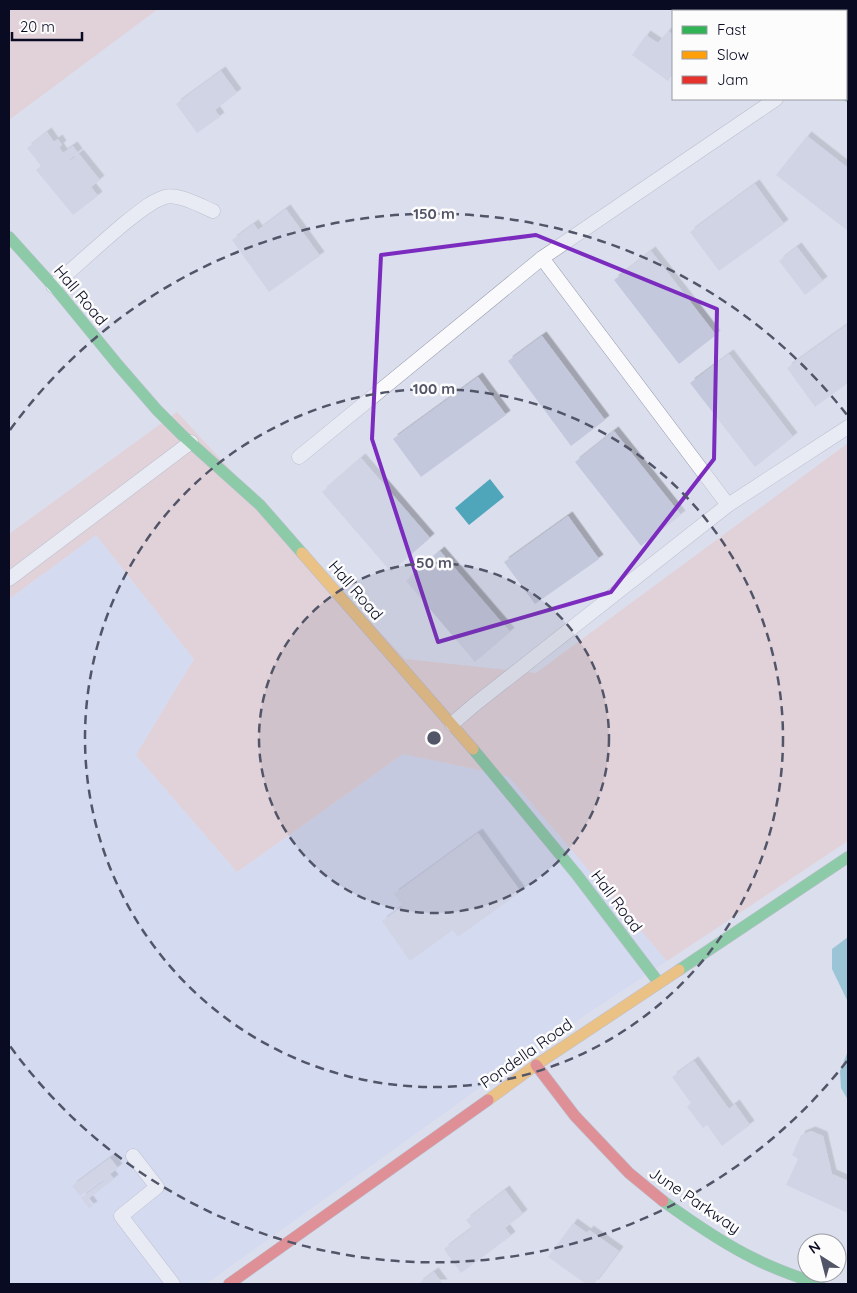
<svg xmlns="http://www.w3.org/2000/svg" width="857" height="1293" viewBox="0 0 857 1293" font-family="Quicksand,sans-serif">
<style>
.built{fill:#cdd4f3}
.green{fill:#e9c3c0}
.water{fill:#4fa6ba}
.building{fill:#c4c8dc;filter:url(#shadow)}
.lines{fill:none;stroke-linecap:round;stroke-linejoin:round}
.lane-casing{stroke:#9599aa;stroke-width:15}
.fast-casing{stroke:#9599aa;stroke-width:12}
.slow-casing{stroke:#9599aa;stroke-width:12}
.jam-casing{stroke:#9599aa;stroke-width:12}
.lane{stroke:#fafafc;stroke-width:14}
.fast{stroke:#30b455;stroke-width:11}
.slow{stroke:#ff9f0a;stroke-width:11}
.jam{stroke:#e5322d;stroke-width:11}
.marked{fill:none;stroke:#7b2cbf;stroke-width:4;stroke-linejoin:round}
.ring{fill:none;stroke:#525568;stroke-width:2.5;stroke-dasharray:9 6}
.labels{text-anchor:middle;dominant-baseline:central;stroke-width:5;stroke-linejoin:round;paint-order:stroke}
.street-label{font-size:16px;fill:#080b21;stroke:#fcfcfc}
.centre{fill:#525568;stroke:#fcfcfc;stroke-width:2.5}
.ring-label{font-size:15px;text-anchor:middle;font-weight:bold;fill:#525568;stroke:#fcfcfc;stroke-width:5;stroke-linejoin:round;paint-order:stroke}
</style>
<defs>
<filter id="shadow"><feDropShadow dx="4.5" dy="-4.5" stdDeviation="0" flood-color="#0004"/></filter>
</defs>
<rect width="100%" height="100%" fill="#dbdeed"/>
<polygon class="built" points="96,535 194,659 136,755 237,872 403,754 508,776 667,961 528,1053 206,1284 9,1284 9,599"/>
<g class="green">
<polygon points="9,9 158,9 9,120"/>
<polygon points="177,412 405,659 536,673 848,443 848,841 667,961 508,776 403,754 237,872 136,755 194,659 96,535 9,599 9,534"/>
</g>
<g class="water">
<polygon points="490,479 504,497 469,525 455,508"/>
<polygon points="848,937 848,1002 832,969 832,949"/>
<polygon points="848,1051 848,1100 841,1088 840,1071"/>
</g>
<g class="building">
<polygon points="668,31 673,35 673,73 668,81 632,55 646,35 658,43"/>
<polygon points="221,71 237,93 215,110 220,117 197,133 176,104"/>
<polygon points="47,132 54,142 58,139 62,145 59,147 63,153 73,146 78,153 69,160 70,161 79,154 100,180 91,187 98,196 73,215 36,170 41,166 27,148"/>
<polygon points="807,136 848,168 848,231 776,175"/>
<polygon points="755,184 784,224 719,271 690,232"/>
<polygon points="286,209 320,256 269,292 232,240 254,224 258,230"/>
<polygon points="797,247 823,281 805,295 779,261"/>
<polygon points="651,251 716,335 679,364 614,280"/>
<polygon points="848,324 848,383 815,407 787,368"/>
<polygon points="542,336 605,420 571,446 508,361"/>
<polygon points="729,354 793,437 755,467 690,383"/>
<polygon points="478,377 506,415 421,477 393,439"/>
<polygon points="614,431 681,515 641,546 575,462"/>
<polygon points="361,458 430,538 391,572 322,492"/>
<polygon points="568,516 599,559 535,604 504,562"/>
<polygon points="440,551 510,632 475,662 406,581"/>
<polygon points="478,833 521,892 458,937 453,930 410,961 382,921 403,906 394,894"/>
<polygon points="694,1061 729,1109 735,1104 750,1125 722,1146 707,1125 703,1128 687,1107 691,1103 672,1077"/>
<polygon points="811,1131 823,1136 832,1174 848,1181 848,1213 786,1185 798,1159 792,1155 801,1135"/>
<polygon points="110,1158 118,1168 110,1174 114,1179 88,1199 93,1206 89,1208 81,1198 104,1181 103,1179 80,1196 72,1186"/>
<polygon points="505,1190 523,1214 505,1228 511,1236 461,1273 444,1249 472,1228 466,1220"/>
<polygon points="573,1223 587,1233 589,1230 619,1251 594,1284 586,1284 548,1257"/>
<polygon points="434,1272 443,1284 418,1284"/>
</g>
<g class="lines">
<defs>
<g id="lane">
<polyline points="846,37 848,35"/>
<polyline points="542,258 776,99"/>
<path d="M53 286C77 265 101 243 126 222 138 213 151 201 165 197 178 193 201 206 213 211"/>
<polyline points="299,457 542,258 728,505"/>
<polyline points="9,579 191,442"/>
<polyline points="452,724 474,705 728,505 848,427"/>
<polyline points="133,1156 157,1187 121,1216 173,1284"/>
</g>
<g id="fast">
<polyline points="846,94 848,96"/>
<polyline points="9,237 55,288 118,365 157,410 182,435 260,505 302,553"/>
<polyline points="473,749 577,875 659,983"/>
<polyline points="679,970 848,857"/>
<path d="M663 1201C692 1222 722 1243 755 1259 775 1269 797 1277 819 1284"/>
</g>
<g id="slow">
<polyline points="737,9 740,11"/>
<polyline points="302,553 473,749"/>
<polyline points="488,1100 536,1065 679,970"/>
</g>
<g id="jam">
<polyline points="536,1065 575,1116 629,1173 663,1201"/>
<polyline points="229,1284 488,1100"/>
</g>
</defs>
<use href="#lane" class="lane-casing"/>
<use href="#fast" class="fast-casing"/>
<use href="#slow" class="slow-casing"/>
<use href="#jam" class="jam-casing"/>
<use href="#lane" class="lane"/>
<use href="#fast" class="fast"/>
<use href="#slow" class="slow"/>
<use href="#jam" class="jam"/>
</g>
<path d="M0 0H857V1293H0ZM536 235 717 309 714 459 611 592 438 642 372 439 381 255Z" fill="#dbdeed" fill-opacity=".55" fill-rule="evenodd"/>
<path class="marked" d="M536 235 717 309 714 459 611 592 438 642 372 439 381 255Z"/>
<circle cx="434" cy="738" r="175" fill="#525568" fill-opacity=".12"/>
<g class="ring">
<circle cx="434" cy="738" r="175"/>
<circle cx="434" cy="738" r="349"/>
<path d="M847 1061A524 524 0 0 1 10 1046M10 430A524 524 0 0 1 847 415"/>
</g>
<g class="labels">
<g class="street-label">
<text transform="translate(81 295) rotate(50)">Hall Road</text>
<text transform="translate(356 590) rotate(49)">Hall Road</text>
<text transform="translate(617 901) rotate(53)">Hall Road</text>
<text transform="translate(526 1053) rotate(-35)">Pondella Road</text>
<text transform="translate(695 1200) rotate(34)">June Parkway</text>
</g>
</g>
<circle cx="434" cy="738" r="8" class="centre"/>
<g class="ring-label">
<text x="434" y="219">150 m</text>
<text x="434" y="394">100 m</text>
<text x="434" y="568">50 m</text>
</g>
<rect width="857" height="1293" fill="none" stroke="#080b21" stroke-width="20"/>
<rect x="672" y="10" width="175" height="90" fill="#fcfcfc" stroke="#9a9ca4"/>
<rect x="682" y="26" width="25" height="8" fill="#30b455" stroke="#9a9ca4"/>
<text x="717" y="35" font-size="15" fill="#080b21">Fast</text>
<rect x="682" y="51" width="25" height="8" fill="#ff9f0a" stroke="#9a9ca4"/>
<text x="717" y="60" font-size="15" fill="#080b21">Slow</text>
<rect x="682" y="76" width="25" height="8" fill="#e5322d" stroke="#9a9ca4"/>
<text x="717" y="85" font-size="15" fill="#080b21">Jam</text>
<g transform="translate(822 1258) rotate(324)"><circle r="24" fill="#fcfcfc" stroke="#9a9ca4"/>
<path d="M0-4L9 19L0 12L-9 19Z" fill="#525568"/>
<text y="-8" font-size="14" font-weight="bold" text-anchor="middle" fill="#080b21">N</text>
</g>
<path d="M12 32v8h70v-8" fill="none" stroke="#080b21" stroke-width="2.5"/>
<text x="20" y="32" font-size="15" fill="#080b21" stroke="#fcfcfc" stroke-width="4" paint-order="stroke">20 m</text>
</svg>
